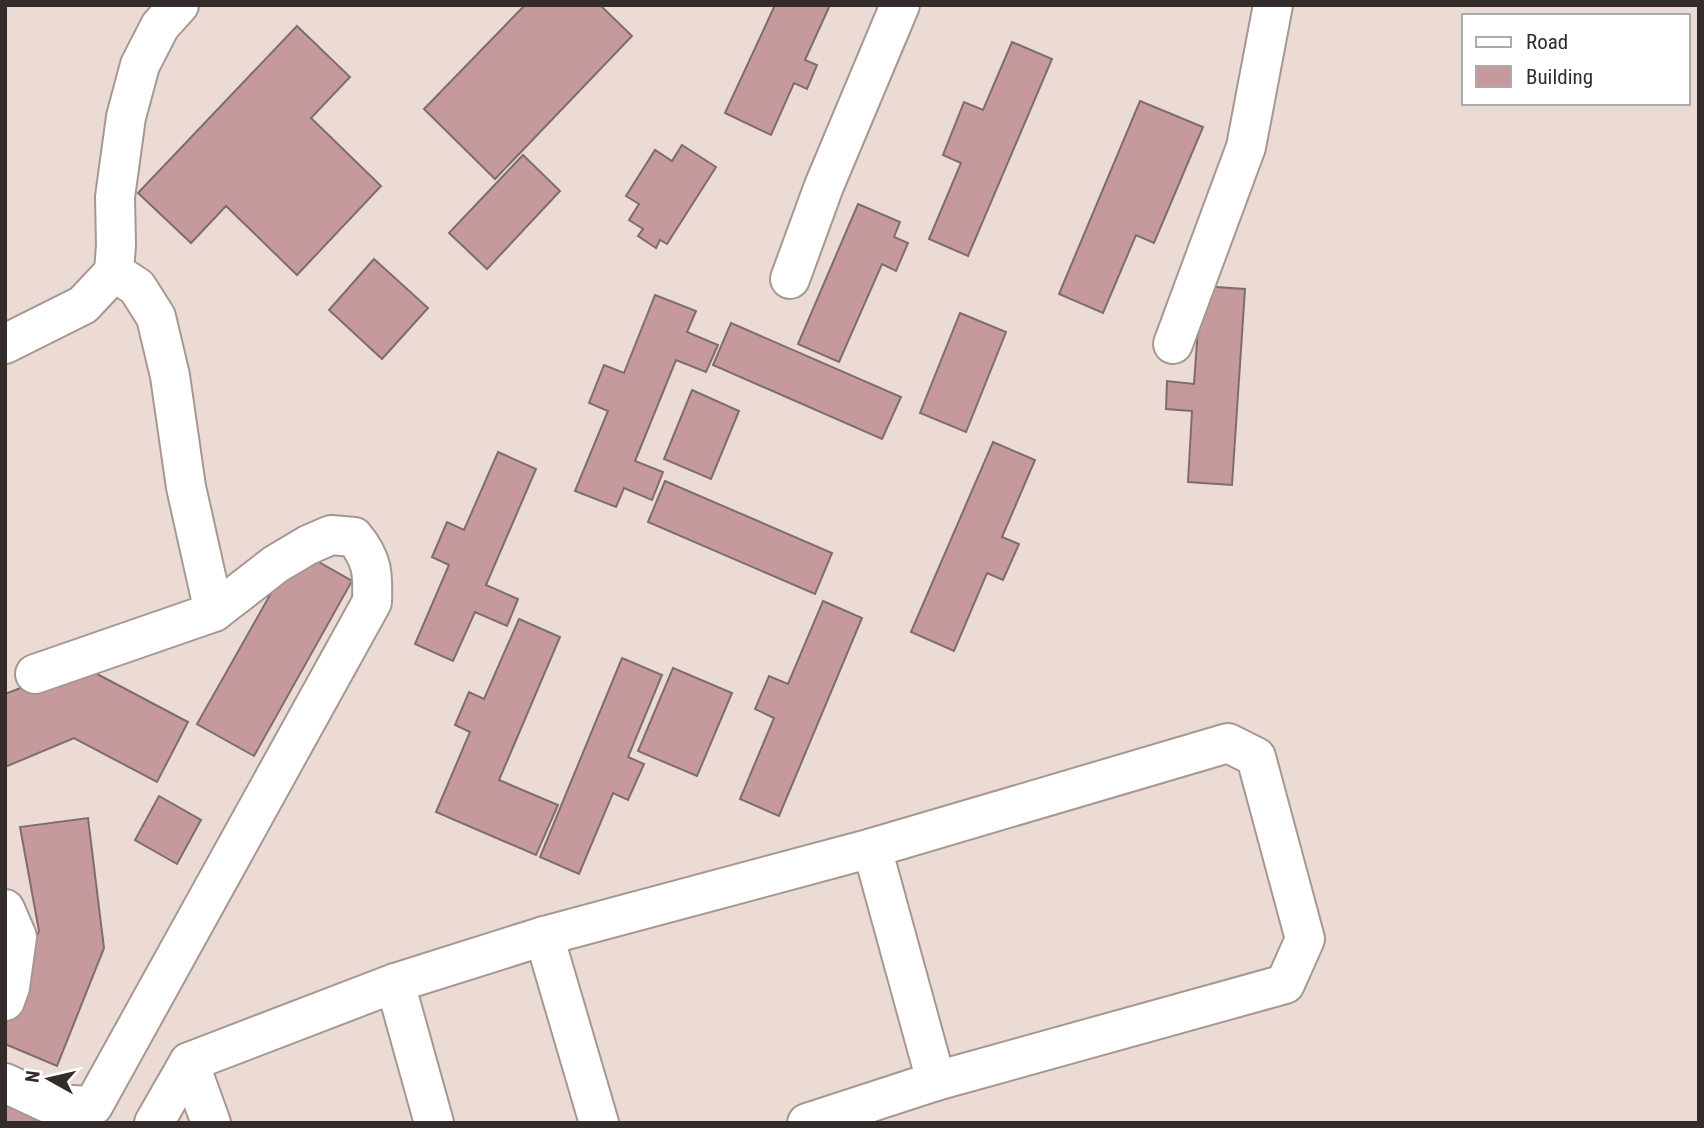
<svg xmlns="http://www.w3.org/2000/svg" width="1704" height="1128" viewBox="0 0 1704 1128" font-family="'Roboto Condensed',sans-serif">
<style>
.building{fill:#c6999d;stroke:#7d6d6e;stroke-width:2}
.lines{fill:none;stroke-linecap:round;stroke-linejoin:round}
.minor-casing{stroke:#a69791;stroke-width:42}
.minor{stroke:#fff;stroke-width:38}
</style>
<rect width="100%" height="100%" fill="#ecdbd5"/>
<g class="building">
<polygon points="525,5 600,5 632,36 495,179 424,109"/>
<polygon points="775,5 830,5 805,60 817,65 807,89 794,83 771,135 725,113"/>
<polygon points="297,26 350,77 311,118 381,186 297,275 226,206 191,243 138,193"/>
<polygon points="1012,42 1052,59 968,256 929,239 961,163 943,155 964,102 983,110"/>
<polygon points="1140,101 1203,127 1154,243 1136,235 1103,313 1059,294"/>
<polygon points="682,145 716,167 667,244 660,240 656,248 638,236 643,229 629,220 639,204 626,196 655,150 672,161"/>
<polygon points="523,155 560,191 487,269 449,233"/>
<polygon points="858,204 900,222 894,237 908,243 896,271 882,264 839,362 798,344"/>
<polygon points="374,259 428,308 382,359 329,310"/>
<polygon points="1201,286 1245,289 1232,485 1188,482 1192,411 1166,409 1167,381 1194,384"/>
<polygon points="655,295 696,311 687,332 718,345 706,372 676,360 635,461 663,472 652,500 624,488 616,507 575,491 608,411 589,403 604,365 624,373"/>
<polygon points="960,313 1006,332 966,432 920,413"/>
<polygon points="731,323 901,397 882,439 713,365"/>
<polygon points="692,390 739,411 711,479 664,459"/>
<polygon points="993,442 1035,460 1002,537 1019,544 1003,580 987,573 954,651 911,632"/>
<polygon points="498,452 536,469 486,585 518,599 507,626 475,612 453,661 415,644 449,565 432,557 447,522 464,530"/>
<polygon points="665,481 832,553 815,594 648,522"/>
<polygon points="296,549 352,581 254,756 197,724"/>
<polygon points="823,601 862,618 779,816 740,799 774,718 755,709 769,676 788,684"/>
<polygon points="519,619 560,637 499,780 558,805 536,855 436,812 470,732 455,725 469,692 484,699"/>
<polygon points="622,658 662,675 628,757 644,764 628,800 613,793 579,874 540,857"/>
<polygon points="80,665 188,722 157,782 74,738 5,767 5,694"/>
<polygon points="673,668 732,693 697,776 638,751"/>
<polygon points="159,796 201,820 177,864 135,840"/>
<polygon points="88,818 104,948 57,1066 5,1044 5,1014 39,931 20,827"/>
<polygon points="5,1099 40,1113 37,1123 5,1123"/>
</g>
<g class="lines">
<defs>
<g id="minor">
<polyline points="114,272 137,287 156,317 170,376 186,487 214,612"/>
<polyline points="790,279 824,186 900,5"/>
<polyline points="5,344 83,305 114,272 116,245 115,197 126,117 140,65 160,26 179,5"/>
<polyline points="1173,344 1246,147 1273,5"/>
<polyline points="872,848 936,1081"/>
<polyline points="5,909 17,937 10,987 5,1001"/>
<polyline points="544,936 599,1123"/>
<polyline points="395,983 434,1123"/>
<polyline points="189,1062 211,1123"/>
<path d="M5 1083 50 1104 93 1106 372 602C373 574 373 560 354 537L331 535 308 545 276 564 214 612 35 674"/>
<polyline points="154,1123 189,1062 395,983 544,936 872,848 1228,743 1256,757 1305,939 1285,984 936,1081 807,1123"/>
</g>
</defs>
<use href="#minor" class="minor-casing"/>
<use href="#minor" class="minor"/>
</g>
<rect width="1704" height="1128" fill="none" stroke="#332c2a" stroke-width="14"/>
<rect x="1462" y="14" width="228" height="91" fill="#ffffff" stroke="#adabaa" stroke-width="2"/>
<rect x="1476" y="37" width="35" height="10" fill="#ffffff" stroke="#adabaa" stroke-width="2"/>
<text x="1526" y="49" font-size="21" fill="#332c2a">Road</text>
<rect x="1476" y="66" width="35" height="21" fill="#c6999d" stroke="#adabaa" stroke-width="2"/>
<text x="1526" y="84" font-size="21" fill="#332c2a">Building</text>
<g transform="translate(49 1079) rotate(278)" stroke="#ffffff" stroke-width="5" paint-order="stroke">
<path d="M0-5L12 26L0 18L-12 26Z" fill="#332c2a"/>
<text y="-10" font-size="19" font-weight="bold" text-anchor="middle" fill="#332c2a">N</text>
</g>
</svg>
